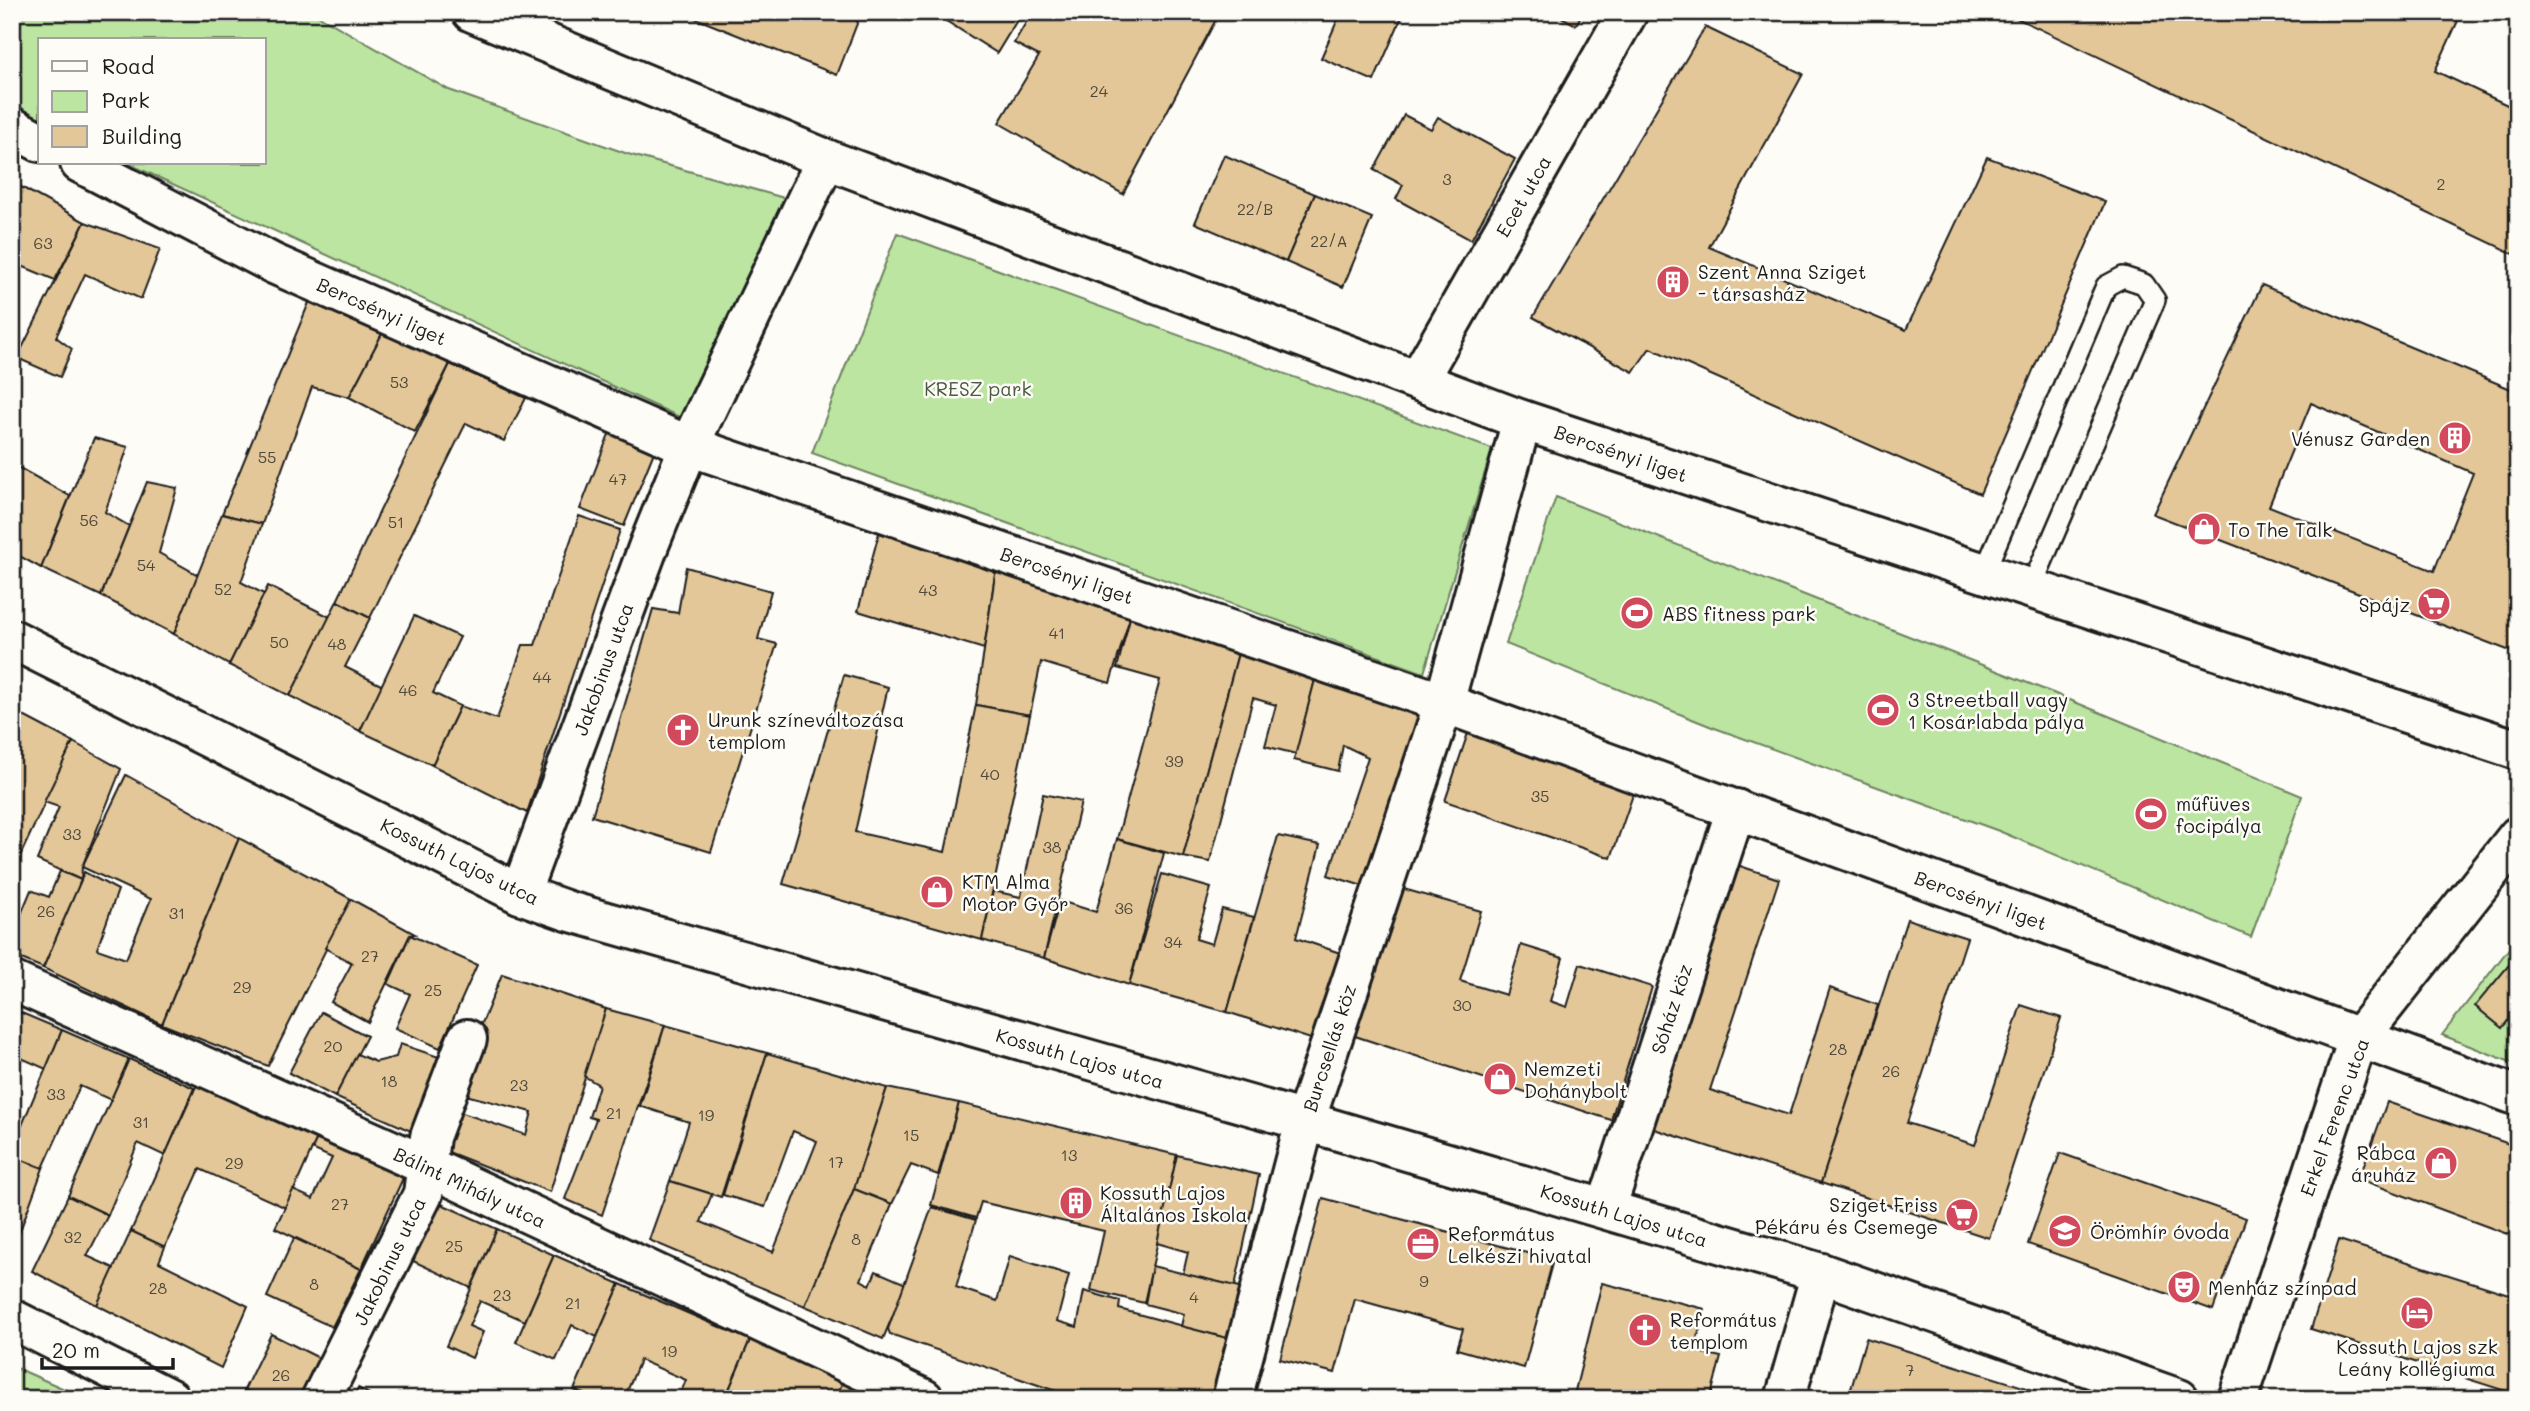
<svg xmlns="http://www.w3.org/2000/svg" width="2530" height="1411" viewBox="0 0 2530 1411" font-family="Mali,sans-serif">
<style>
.green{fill:#bbe5a1;stroke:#6c805e;stroke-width:2}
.building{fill:#e3c798;stroke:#1c1c1c;stroke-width:2;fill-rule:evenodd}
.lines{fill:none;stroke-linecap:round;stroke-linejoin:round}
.service-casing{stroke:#1c1c1c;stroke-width:24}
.minor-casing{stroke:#1c1c1c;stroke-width:44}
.tertiary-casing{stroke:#1c1c1c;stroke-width:44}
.service{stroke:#fdfcf7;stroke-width:19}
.minor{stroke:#fdfcf7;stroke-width:38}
.tertiary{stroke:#fdfcf7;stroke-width:38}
.labels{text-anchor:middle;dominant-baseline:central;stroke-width:5;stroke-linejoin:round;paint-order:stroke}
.number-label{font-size:16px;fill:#4e473b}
.street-label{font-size:19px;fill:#1c1c1c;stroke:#fdfcf7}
.poi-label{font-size:19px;fill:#1c1c1c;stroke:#fdfcf7;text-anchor:start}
.park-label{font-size:19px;fill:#4c5844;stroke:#fdfcf7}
</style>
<rect width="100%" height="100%" fill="#fdfcf7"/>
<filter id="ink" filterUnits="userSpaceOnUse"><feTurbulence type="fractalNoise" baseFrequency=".0143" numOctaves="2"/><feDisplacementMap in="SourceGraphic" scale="14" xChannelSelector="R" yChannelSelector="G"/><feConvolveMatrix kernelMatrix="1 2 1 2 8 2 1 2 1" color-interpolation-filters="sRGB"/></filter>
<g filter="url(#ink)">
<g class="green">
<polygon points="12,12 312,12 449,90 628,154 784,198 686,420 127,163 264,163 264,40 40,40 40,123 12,110"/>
<polygon points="897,233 1492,449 1424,673 812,453"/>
<polygon points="1556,497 2053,693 2302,796 2251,937 1999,831 1712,727 1506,644"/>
<polygon points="2518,937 2518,1065 2442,1035"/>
<polygon points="12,1366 87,1399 12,1399"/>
</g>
<g class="building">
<polygon points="680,12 836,12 858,21 837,75"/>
<polygon points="932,12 1022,12 997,53"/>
<polygon points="1032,12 1220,12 1123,194 999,123 1039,56 1014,43"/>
<polygon points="1341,12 1404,12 1374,81 1321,58"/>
<polygon points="1552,12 1583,12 1576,25"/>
<polygon points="2004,12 2462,12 2435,71 2518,110 2518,256"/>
<polygon points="1705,27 1803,74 1709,247 1906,330 1987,157 2105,202 1980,494 1650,348 1633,372 1533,317"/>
<polygon points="1404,115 1431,129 1438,117 1515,159 1471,240 1396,199 1403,185 1374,170"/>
<polygon points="1224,155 1315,194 1286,262 1195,223"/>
<polygon points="12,182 85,222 55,280 12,262"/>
<polygon points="1315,194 1372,218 1343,287 1286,262"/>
<polygon points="85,222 160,249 141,299 85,274 56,337 72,349 60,377 17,358"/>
<path d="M2262 285 2518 392V654L2153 514ZM2311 403 2473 473 2434 571 2269 506Z"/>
<polygon points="310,300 384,330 349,397 312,387 262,524 222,514"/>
<polygon points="384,330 450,364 415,432 349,397"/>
<polygon points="450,364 526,398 504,441 466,423 370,618 337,601"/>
<polygon points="611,429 656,447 624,526 580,509"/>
<polygon points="94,438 128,447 105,512 129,526 101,596 41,568"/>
<polygon points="12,464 70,496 41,568 12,552"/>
<polygon points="147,482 177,488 159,553 198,575 174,634 101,596"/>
<polygon points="222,514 262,524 241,582 264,594 229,665 174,634"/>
<polygon points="579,516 620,530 527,813 432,765 460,706 497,719 523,645 535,645"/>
<polygon points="879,533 996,568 984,649 858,611"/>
<polygon points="686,567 771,591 758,639 777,644 711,852 592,816 653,609 678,613"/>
<polygon points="996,568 1131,614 1110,683 1041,662 1030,715 976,705"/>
<polygon points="268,586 330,617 290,696 229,665"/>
<polygon points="337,601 370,618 345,667 383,686 360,731 290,696"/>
<polygon points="1131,614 1240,646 1183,857 1117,839 1160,680 1117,668"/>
<polygon points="414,616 460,637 433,693 460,706 432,765 360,731"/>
<polygon points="1240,646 1317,672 1296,754 1265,746 1276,705 1253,698 1210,862 1183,857"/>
<polygon points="1317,672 1430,712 1369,888 1328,875 1368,757 1343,745 1338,771 1294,760"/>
<polygon points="844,675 888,687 855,832 945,852 976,705 1030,715 982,940 783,884"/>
<polygon points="12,710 73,742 15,867 12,866"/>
<polygon points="1468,733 1635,789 1611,858 1445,801"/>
<polygon points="73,742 121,769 82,867 81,880 37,860 59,807 44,802"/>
<polygon points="126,775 239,838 162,1024 43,968 84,872 118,890 97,949 126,959 151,899 82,867"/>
<polygon points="1043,794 1081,802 1044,958 982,940 993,891 1021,897"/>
<polygon points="1278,836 1320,845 1296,938 1346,955 1320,1042 1227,1012"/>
<polygon points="239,838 351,899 268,1066 162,1024"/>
<polygon points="1117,839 1164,853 1129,985 1044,958 1060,901 1096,912"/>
<polygon points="1731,863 1779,879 1710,1090 1789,1115 1830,988 1878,1005 1821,1183 1645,1126"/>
<polygon points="60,871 81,880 43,968 12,955 12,922 17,924 31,890 49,897"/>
<polygon points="1162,874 1211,888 1196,939 1212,944 1222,909 1254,917 1227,1012 1129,985"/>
<polygon points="1400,888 1481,911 1460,981 1506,995 1521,945 1563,958 1550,1001 1567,1007 1580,964 1652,987 1611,1120 1355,1036"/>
<polygon points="351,899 415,934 410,935 368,1022 331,1002 352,963 325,948"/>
<polygon points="1907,919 1967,938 1907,1123 1975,1145 2021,1005 2061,1018 1989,1238 1821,1183"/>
<polygon points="410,935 477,965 440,1048 395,1028 410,994 388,984"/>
<polygon points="2518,954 2518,1008 2502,1028 2475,1006"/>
<polygon points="502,974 606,1009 550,1192 438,1148 451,1109 526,1135 532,1112 454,1092"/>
<polygon points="12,1009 62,1030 46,1069 17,1056 12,1068"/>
<polygon points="606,1009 665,1025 602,1215 565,1199 596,1119 589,1117 599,1085 584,1076"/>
<polygon points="321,1012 367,1036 335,1097 289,1073"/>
<polygon points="665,1025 767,1053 721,1197 670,1181 689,1122 640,1106"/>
<polygon points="62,1030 129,1059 111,1100 80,1086 43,1168 12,1156 12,1149"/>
<polygon points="400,1044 442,1058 413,1132 335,1097 357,1054 376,1062 396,1057"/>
<polygon points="767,1053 887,1088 854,1189 805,1306 649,1240 670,1181 712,1194 701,1222 773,1252 817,1141 793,1131 765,1207 723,1195"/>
<polygon points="129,1059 194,1088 165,1156 138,1143 108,1215 68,1196"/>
<polygon points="197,1084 317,1138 286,1208 200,1169 165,1247 131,1231"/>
<polygon points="887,1088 959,1103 938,1175 911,1165 892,1204 854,1189"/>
<polygon points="2387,1102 2518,1147 2518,1238 2359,1179"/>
<polygon points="959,1103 1177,1155 1144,1303 1091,1290 1104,1231 981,1202 976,1218 931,1205"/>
<polygon points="317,1138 404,1176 361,1269 275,1228 293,1190 313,1199 332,1158 312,1149"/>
<polygon points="2060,1153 2246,1218 2213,1310 2028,1244"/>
<polygon points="1177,1155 1259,1175 1235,1286 1183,1274 1188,1252 1157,1243"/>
<polygon points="12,1156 43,1168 14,1247 12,1246"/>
<polygon points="854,1189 892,1204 861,1280 870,1285 876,1271 906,1284 883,1339 805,1306"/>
<polygon points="68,1196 108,1215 87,1256 116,1269 97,1305 32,1271"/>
<polygon points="1323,1198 1553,1260 1524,1368 1457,1349 1463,1329 1355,1299 1335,1373 1280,1359"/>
<polygon points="437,1202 497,1229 471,1288 411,1260"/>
<polygon points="932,1207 976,1220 956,1287 997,1301 1010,1256 1069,1275 1057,1321 1077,1327 1084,1291 1120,1301 1119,1309 1231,1339 1214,1399 1079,1399 890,1334 888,1329"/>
<polygon points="497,1229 554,1255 525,1321 480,1301 469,1326 483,1332 472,1358 446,1346"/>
<polygon points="131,1231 165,1247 159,1262 248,1306 221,1368 97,1305"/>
<polygon points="294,1238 361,1269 332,1327 267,1297"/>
<polygon points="2339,1240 2518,1297 2518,1395 2311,1329"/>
<polygon points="554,1255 620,1284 597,1337 572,1325 556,1360 516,1342"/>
<polygon points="1152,1266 1244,1288 1231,1339 1181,1326 1184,1314 1145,1304"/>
<polygon points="1602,1283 1705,1309 1694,1351 1721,1357 1710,1399 1573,1399"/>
<polygon points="620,1284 750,1340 725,1399 678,1399 686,1380 640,1360 624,1399 595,1399 574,1390"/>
<polygon points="271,1334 319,1358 299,1399 263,1399 244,1390"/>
<polygon points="1866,1338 2062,1399 1848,1399"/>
<polygon points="750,1340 843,1382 835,1399 778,1399 766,1393 764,1399 725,1399"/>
<polygon points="843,1382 878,1399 835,1399"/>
<polygon points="358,1388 378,1399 353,1399"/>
</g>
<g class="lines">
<defs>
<polyline id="service" points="1983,575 2106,286 2123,277 2144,284 2155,300 2030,590"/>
<g id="minor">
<polyline points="472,12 826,159 1522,420 2518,750"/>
<polyline points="12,127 40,142"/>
<polyline points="80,163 274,264 689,446 1444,703 2518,1096"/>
<polyline points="1418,380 1628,12"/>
<polyline points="520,894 649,545 689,446 826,159"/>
<polyline points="12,981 427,1166 924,1399"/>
<polyline points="1606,1209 1736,809"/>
<polyline points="12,1319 170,1399"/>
<polyline points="321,1399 423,1194 430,1137 467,1039"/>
<polyline points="1232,1399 1305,1121 1444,703 1522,420"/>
<polyline points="1785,1399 1821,1273"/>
</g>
<g id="tertiary">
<polyline points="12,639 520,894 568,911 1305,1121 1821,1273 2179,1399"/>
<polyline points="2238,1399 2358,1039 2518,836"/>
</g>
</defs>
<use href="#service" class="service-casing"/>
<use href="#minor" class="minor-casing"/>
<use href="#tertiary" class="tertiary-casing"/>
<use href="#service" class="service"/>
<use href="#minor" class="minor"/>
<use href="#tertiary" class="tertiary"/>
</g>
</g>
<defs>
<symbol id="building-disc" viewBox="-11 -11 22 22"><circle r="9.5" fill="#d1495b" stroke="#fdfcf7"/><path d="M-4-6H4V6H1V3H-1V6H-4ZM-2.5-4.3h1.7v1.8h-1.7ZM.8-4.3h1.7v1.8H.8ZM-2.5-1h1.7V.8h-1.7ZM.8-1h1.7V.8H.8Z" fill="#fff"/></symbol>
<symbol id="shop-disc" viewBox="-11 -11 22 22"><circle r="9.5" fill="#d1495b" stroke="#fdfcf7"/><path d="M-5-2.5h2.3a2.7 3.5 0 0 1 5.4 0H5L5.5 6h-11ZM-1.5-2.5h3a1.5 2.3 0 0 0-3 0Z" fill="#fff"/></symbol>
<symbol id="supermarket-disc" viewBox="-11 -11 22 22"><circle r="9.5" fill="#d1495b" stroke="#fdfcf7"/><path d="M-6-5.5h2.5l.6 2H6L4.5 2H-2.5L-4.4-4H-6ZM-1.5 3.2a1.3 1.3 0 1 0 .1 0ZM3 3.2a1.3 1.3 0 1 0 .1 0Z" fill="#fff"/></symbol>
<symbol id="stadium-disc" viewBox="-11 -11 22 22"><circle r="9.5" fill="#d1495b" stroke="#fdfcf7"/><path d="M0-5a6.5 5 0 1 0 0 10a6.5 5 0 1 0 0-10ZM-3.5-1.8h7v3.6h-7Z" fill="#fff"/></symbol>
<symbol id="church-disc" viewBox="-11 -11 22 22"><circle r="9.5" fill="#d1495b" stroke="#fdfcf7"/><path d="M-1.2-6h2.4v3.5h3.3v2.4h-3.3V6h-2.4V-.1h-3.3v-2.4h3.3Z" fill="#fff"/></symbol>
<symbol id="school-disc" viewBox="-11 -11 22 22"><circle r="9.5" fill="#d1495b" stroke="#fdfcf7"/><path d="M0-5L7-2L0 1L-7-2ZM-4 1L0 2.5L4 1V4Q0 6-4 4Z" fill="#fff"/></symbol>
<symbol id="office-disc" viewBox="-11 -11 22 22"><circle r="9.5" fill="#d1495b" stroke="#fdfcf7"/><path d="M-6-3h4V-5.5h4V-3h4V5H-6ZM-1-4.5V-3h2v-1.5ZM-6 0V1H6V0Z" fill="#fff"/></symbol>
<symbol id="theatre-disc" viewBox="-11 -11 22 22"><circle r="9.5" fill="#d1495b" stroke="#fdfcf7"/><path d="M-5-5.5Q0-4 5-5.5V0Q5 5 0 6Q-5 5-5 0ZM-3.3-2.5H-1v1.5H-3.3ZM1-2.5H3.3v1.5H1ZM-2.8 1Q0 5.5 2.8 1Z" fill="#fff"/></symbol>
<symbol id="hotel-disc" viewBox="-11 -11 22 22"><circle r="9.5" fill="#d1495b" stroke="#fdfcf7"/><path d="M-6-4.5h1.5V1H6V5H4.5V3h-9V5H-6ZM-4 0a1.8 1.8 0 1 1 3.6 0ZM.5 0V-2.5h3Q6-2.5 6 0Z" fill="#fff"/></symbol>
</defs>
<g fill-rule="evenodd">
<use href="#building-disc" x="1654" y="263" width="38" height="38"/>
<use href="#building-disc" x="2436" y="419" width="38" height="38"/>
<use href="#shop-disc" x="2185" y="510" width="38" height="38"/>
<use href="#supermarket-disc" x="2415" y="585" width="38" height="38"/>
<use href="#stadium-disc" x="1618" y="594" width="38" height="38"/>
<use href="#stadium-disc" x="1864" y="691" width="38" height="38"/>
<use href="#church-disc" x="664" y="711" width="38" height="38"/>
<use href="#stadium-disc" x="2132" y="795" width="38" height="38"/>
<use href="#shop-disc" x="918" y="873" width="38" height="38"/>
<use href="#shop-disc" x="1481" y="1060" width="38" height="38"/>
<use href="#shop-disc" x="2422" y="1144" width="38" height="38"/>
<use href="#building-disc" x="1057" y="1184" width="38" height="38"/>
<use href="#supermarket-disc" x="1943" y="1196" width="38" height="38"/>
<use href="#school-disc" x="2046" y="1212" width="38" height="38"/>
<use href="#office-disc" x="1404" y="1225" width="38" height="38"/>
<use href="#theatre-disc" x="2165" y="1268" width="38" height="38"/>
<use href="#hotel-disc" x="2398" y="1294" width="38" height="38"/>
<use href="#church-disc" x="1626" y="1311" width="38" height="38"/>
</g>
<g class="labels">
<g class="number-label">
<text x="1099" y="90">24</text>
<text x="1447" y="178">3</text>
<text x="2441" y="183">2</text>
<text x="1255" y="208">22/B</text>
<text x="1329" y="240">22/A</text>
<text x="43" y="242">63</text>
<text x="399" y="381">53</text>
<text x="267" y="456">55</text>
<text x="618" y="478">47</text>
<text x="89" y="519">56</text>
<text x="396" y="521">51</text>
<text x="146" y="564">54</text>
<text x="223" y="588">52</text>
<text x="928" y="589">43</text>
<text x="1057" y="632">41</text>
<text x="279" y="641">50</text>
<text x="337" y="643">48</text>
<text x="542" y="676">44</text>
<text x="408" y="689">46</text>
<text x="1174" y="760">39</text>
<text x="990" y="773">40</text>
<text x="1540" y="795">35</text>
<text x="72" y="833">33</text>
<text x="1052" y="846">38</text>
<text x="1124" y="907">36</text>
<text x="46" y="910">26</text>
<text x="177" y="912">31</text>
<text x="1173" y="941">34</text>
<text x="370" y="955">27</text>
<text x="242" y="986">29</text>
<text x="433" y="989">25</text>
<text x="1462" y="1004">30</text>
<text x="333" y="1045">20</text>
<text x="1838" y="1048">28</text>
<text x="1891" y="1070">26</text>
<text x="389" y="1080">18</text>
<text x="519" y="1084">23</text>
<text x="56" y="1093">33</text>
<text x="614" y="1112">21</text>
<text x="706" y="1114">19</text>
<text x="141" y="1121">31</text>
<text x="911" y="1134">15</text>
<text x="1069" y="1154">13</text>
<text x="836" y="1161">17</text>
<text x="234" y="1162">29</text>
<text x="340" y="1203">27</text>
<text x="73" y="1236">32</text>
<text x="856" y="1238">8</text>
<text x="454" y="1245">25</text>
<text x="1424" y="1280">9</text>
<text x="314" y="1283">8</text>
<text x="158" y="1287">28</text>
<text x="502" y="1294">23</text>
<text x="1194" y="1296">4</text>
<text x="573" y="1302">21</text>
<text x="669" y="1350">19</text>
<text x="1910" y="1369">7</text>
<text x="281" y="1374">26</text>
</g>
<g class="street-label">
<text transform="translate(1523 196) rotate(-60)">Ecet utca</text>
<text transform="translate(382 311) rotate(24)">Bercsényi liget</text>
<text transform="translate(1621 453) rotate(19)">Bercsényi liget</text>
<text transform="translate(1067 575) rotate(19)">Bercsényi liget</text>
<text transform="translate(603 669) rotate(-70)">Jakobinus utca</text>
<text transform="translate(460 861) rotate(26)">Kossuth Lajos utca</text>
<text transform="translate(1981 900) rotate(20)">Bercsényi liget</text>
<text transform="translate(1671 1009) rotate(-72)">Sóház köz</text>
<text transform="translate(1329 1048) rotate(-72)">Burcsellás köz</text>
<text transform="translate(1080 1058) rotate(16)">Kossuth Lajos utca</text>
<text transform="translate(2334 1117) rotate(-70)">Erkel Ferenc utca</text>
<text transform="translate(470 1187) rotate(25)">Bálint Mihály utca</text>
<text transform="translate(1624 1215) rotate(17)">Kossuth Lajos utca</text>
<text transform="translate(389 1261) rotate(-64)">Jakobinus utca</text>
</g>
<g class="poi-label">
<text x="1698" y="271">Szent Anna Sziget<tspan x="1698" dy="22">- társasház</tspan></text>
<text x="2430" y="438" text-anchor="end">Vénusz Garden</text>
<text x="2228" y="529">To The Talk</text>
<text x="2410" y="604" text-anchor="end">Spájz</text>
<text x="1662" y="613">ABS fitness park</text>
<text x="1908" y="699">3 Streetball vagy<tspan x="1908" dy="22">1 Kosárlabda pálya</tspan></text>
<text x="708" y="719">Urunk színeváltozása<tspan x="708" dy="22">templom</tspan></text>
<text x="2176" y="803">műfüves<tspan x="2176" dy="22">focipálya</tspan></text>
<text x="962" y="881">KTM Alma<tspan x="962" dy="22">Motor Győr</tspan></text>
<text x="1524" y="1068">Nemzeti<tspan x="1524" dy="22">Dohánybolt</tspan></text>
<text x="2416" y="1152" text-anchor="end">Rábca<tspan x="2416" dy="22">áruház</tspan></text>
<text x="1100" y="1192">Kossuth Lajos<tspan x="1100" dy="22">Általános Iskola</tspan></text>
<text x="1938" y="1204" text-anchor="end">Sziget Friss<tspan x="1938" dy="22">Pékáru és Csemege</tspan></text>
<text x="2090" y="1231">Örömhír óvoda</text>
<text x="1448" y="1233">Református<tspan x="1448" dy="22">Lelkészi hivatal</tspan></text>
<text x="2208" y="1287">Menház színpad</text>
<text x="1670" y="1319">Református<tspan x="1670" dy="22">templom</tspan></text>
<text x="2417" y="1346" text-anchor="middle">Kossuth Lajos szk<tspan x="2417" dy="22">Leány kollégiuma</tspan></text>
</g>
<g class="park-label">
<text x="978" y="388">KRESZ park</text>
</g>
</g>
<rect width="2530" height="1411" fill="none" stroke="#fdfcf7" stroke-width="42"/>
<rect x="21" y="21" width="2488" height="1369" fill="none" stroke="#1c1c1c" stroke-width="2.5" filter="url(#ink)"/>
<rect x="38" y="38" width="228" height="126" fill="#fdfcf7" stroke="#a3a29f" stroke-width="2"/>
<rect x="52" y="61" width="35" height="10" fill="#fdfcf7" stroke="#a3a29f" stroke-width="2"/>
<text x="102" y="74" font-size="21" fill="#1c1c1c">Road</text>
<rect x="52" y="91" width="35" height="21" fill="#bbe5a1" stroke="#a3a29f" stroke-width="2"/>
<text x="102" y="108" font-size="21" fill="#1c1c1c">Park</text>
<rect x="52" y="126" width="35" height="21" fill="#e3c798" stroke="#a3a29f" stroke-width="2"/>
<text x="102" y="144" font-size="21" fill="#1c1c1c">Building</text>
<path d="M42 1358v10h131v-10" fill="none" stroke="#1c1c1c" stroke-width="3.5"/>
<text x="52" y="1358" font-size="21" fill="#1c1c1c" stroke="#fdfcf7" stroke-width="5" paint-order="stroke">20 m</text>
</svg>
